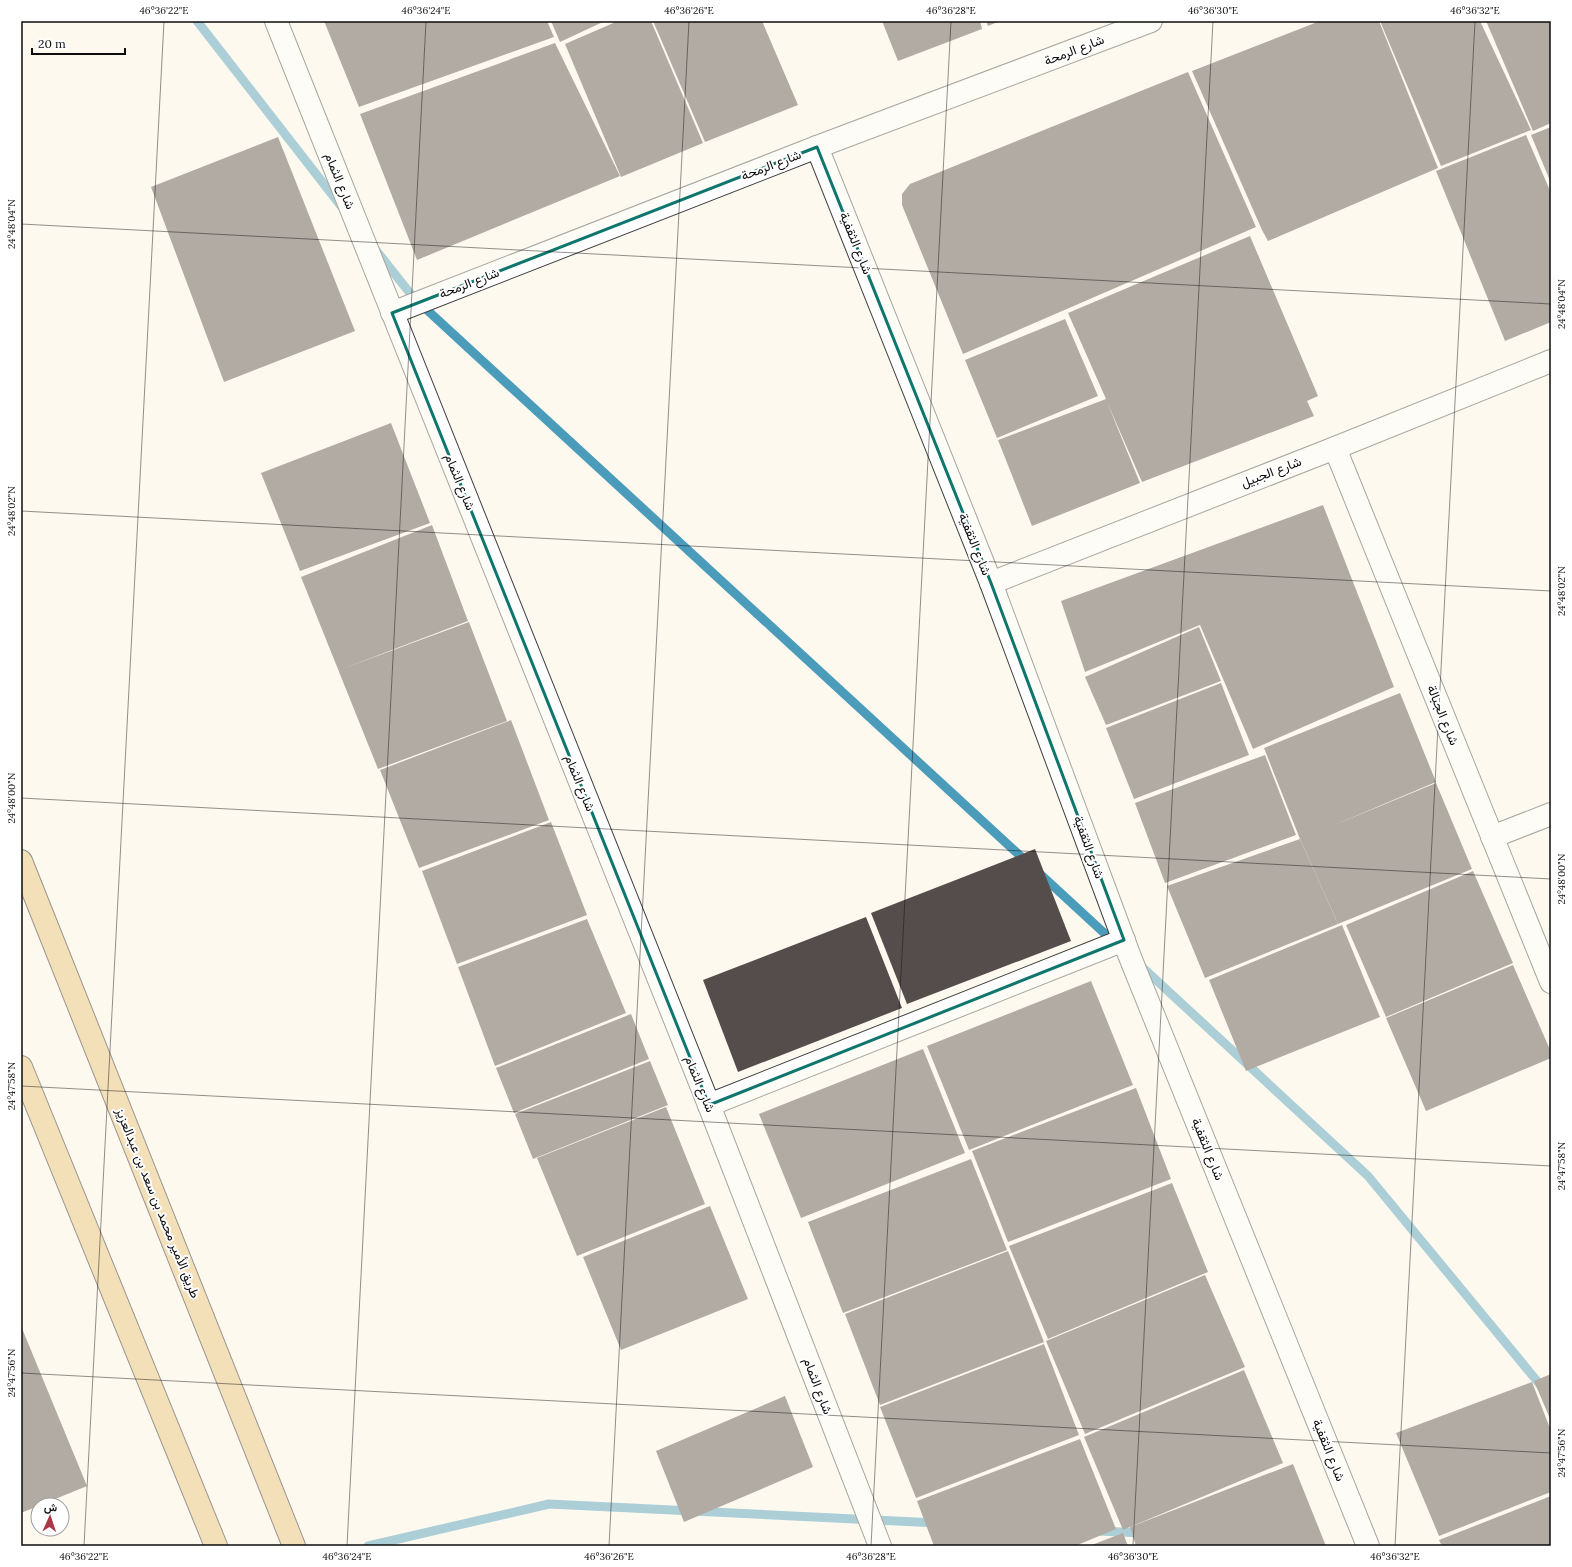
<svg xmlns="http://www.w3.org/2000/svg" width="1572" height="1567" viewBox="0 0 1572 1567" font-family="Lora,Vazirmatn,serif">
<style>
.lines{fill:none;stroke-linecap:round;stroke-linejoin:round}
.stream{stroke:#4b9bbb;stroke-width:9}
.building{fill:#544d4b}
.minor-casing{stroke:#404040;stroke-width:24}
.major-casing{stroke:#1e1e1e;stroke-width:24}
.minor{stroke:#fff;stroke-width:22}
.major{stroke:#e7bf75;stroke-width:22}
.marked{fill:none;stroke:#0f766e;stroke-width:3;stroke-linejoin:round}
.ticks{fill:none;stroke:#0d0d0d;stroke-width:1;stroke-opacity:0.45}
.labels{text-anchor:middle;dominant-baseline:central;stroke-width:4;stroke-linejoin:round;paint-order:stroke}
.street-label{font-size:13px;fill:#0d0d0d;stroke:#fff}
.neatline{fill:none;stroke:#0d0d0d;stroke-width:1.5}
.ticks-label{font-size:10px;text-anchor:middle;fill:#0d0d0d}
</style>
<rect width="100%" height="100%" fill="#fdf9ef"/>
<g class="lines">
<g class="stream">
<polyline points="197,21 341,206"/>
<polyline points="375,249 413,297 1028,863"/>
<polyline points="1039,873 1115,943"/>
<polyline points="1141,966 1368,1176 1551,1398"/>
<polyline points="1098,1531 1143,1533"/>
<polyline points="368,1546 549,1504 937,1523"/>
</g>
</g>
<g class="building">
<polygon points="324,21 547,21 554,37 359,107"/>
<polygon points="551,21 605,21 560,42"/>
<polygon points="618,21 651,21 703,143 621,177 565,44"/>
<polygon points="653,21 762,21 798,105 705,142"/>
<polygon points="882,21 980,21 982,29 898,61"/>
<polygon points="986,21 1000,21 988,26"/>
<polygon points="1320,21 1379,21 1438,168 1268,241 1262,230 1192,71"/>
<polygon points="1380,21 1480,21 1531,130 1441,166"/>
<polygon points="1486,21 1551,21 1551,123 1533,131"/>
<polygon points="555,43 620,176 417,260 360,114"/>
<polygon points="1188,72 1256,227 963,354 902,205 902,194 910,184"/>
<polygon points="1551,127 1551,183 1531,135"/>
<polygon points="1526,135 1551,193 1551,322 1505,341 1436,171"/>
<polygon points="278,137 355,331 224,382 151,187"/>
<polygon points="1250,236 1318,396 1307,401 1314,416 1142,482 1107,402 1140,483 1032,526 998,440 1106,399 1068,313"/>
<polygon points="1065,319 1098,396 997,438 965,360"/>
<polygon points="391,423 430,523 300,571 261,473"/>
<polygon points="1323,505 1394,687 1253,749 1200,625 1085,672 1061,601"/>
<polygon points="432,525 468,621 342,669 469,622 507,721 378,769 301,577"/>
<polygon points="1199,627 1221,681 1106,725 1085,677"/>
<polygon points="1221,683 1249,755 1134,799 1106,728"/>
<polygon points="1400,693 1436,782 1332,826 1436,783 1472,869 1338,924 1300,839 1264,748"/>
<polygon points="511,720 549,820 419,868 380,770"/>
<polygon points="1265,755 1296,835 1165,883 1135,803"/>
<polygon points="551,822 587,915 457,964 422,871"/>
<polygon points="1300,839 1338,924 1205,978 1167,886"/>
<polygon points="1035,849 1071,941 907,1004 871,913"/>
<polygon points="1473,871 1513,963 1386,1017 1346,925"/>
<polygon points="866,917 902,1008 738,1072 703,980"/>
<polygon points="587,919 626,1013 495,1066 458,967"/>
<polygon points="1342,925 1380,1017 1246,1071 1209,980"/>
<polygon points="1513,965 1551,1052 1551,1058 1426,1111 1386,1018"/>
<polygon points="1091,981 1133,1085 969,1150 927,1046"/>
<polygon points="631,1014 649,1059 514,1113 496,1068"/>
<polygon points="923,1049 965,1153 801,1218 759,1114"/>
<polygon points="650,1061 668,1105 533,1159 515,1114"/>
<polygon points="1136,1088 1171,1179 1008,1242 972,1151"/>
<polygon points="666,1107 705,1204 577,1256 537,1158"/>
<polygon points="971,1159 1007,1250 843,1313 808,1222"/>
<polygon points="1172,1183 1208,1272 1048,1339 1009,1246"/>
<polygon points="710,1206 748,1299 621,1350 583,1257"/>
<polygon points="1008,1251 1044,1342 880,1405 845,1314"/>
<polygon points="1205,1275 1245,1367 1085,1434 1046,1341"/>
<polygon points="21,1326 87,1486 21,1513"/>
<polygon points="1044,1344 1079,1435 916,1498 880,1407"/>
<polygon points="1244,1370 1283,1463 1123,1530 1084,1437"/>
<polygon points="1551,1374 1551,1421 1534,1381"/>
<polygon points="1532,1382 1551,1431 1551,1492 1439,1536 1396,1433"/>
<polygon points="785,1396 813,1467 684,1522 656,1451"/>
<polygon points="1080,1439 1116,1529 1075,1546 934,1546 917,1501"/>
<polygon points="1293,1464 1326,1546 1136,1546 1130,1527"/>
<polygon points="1551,1496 1551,1546 1442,1546 1439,1540"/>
<polygon points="1123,1533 1128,1546 1089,1546"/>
</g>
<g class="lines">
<defs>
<g id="minor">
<polyline points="276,21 709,1105 880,1546"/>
<polyline points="817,147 991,583 1130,957 1368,1546"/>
<polyline points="392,313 817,147 1151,21"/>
<polyline points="1335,448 1551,982"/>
<polyline points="991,583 1335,448 1551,361"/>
<polyline points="1492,837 1551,814"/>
<polyline points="709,1105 1124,940"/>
</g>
<g id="major">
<polyline points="21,861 294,1546"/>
<polyline points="21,1067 216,1546"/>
</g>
</defs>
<use href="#minor" class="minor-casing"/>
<use href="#major" class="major-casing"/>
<use href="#minor" class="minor"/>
<use href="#major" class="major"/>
</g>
<path d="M0 0H1572V1567H0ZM817 147 991 583 1124 940 709 1105 392 313Z" fill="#fdf9ef" fill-opacity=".55" fill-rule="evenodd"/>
<path class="marked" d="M817 147 991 583 1124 940 709 1105 392 313Z"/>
<path class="ticks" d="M21 224 1551 304M21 511 1551 591M21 798 1551 879M21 1086 1551 1166M21 1373 1551 1453M84 1546 164 21M347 1546 426 21M609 1546 689 21M871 1546 951 21M1133 1546 1213 21M1395 1546 1475 21"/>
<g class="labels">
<g class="street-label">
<text transform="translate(1074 50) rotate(-21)">شارع الرمحة</text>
<text transform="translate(771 165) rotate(-21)">شارع الرمحة</text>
<text transform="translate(340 181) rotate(68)">شارع الثمام</text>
<text transform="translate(856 243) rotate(68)">شارع الثقفية</text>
<text transform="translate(469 283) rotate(-21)">شارع الرمحة</text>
<text transform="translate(1271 472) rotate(-21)">شارع الجبيل</text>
<text transform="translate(460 482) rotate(68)">شارع الثمام</text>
<text transform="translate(975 544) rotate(68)">شارع الثقفية</text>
<text transform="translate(1443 715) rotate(68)">شارع الجبالة</text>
<text transform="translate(580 783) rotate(68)">شارع الثمام</text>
<text transform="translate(1089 847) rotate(70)">شارع الثقفية</text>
<text transform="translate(700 1084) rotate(68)">شارع الثمام</text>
<text transform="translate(1208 1149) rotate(68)">شارع الثقفية</text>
<text transform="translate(158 1203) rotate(68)">طريق الأمير محمد بن سعد بن عبدالعزيز</text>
<text transform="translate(818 1386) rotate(69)">شارع الثمام</text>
<text transform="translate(1329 1450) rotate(68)">شارع الثقفية</text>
</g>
</g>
<rect width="1572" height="1567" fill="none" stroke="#ffffff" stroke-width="44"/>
<g transform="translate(50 1517) rotate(3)"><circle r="19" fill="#ffffff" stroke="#9e9e9e"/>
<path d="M0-3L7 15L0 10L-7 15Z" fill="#ab3749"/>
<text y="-6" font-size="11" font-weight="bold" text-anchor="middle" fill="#0d0d0d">ش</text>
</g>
<path d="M32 48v6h93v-6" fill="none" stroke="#0d0d0d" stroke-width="2"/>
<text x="38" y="48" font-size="12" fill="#0d0d0d" stroke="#ffffff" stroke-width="3" paint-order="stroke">20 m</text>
<rect x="22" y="22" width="1528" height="1523" class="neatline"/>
<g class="ticks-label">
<text x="164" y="14">46°36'22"E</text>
<text x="426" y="14">46°36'24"E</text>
<text x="689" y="14">46°36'26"E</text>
<text x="951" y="14">46°36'28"E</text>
<text x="1213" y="14">46°36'30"E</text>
<text x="1475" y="14">46°36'32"E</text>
<text transform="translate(11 224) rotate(-90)" y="4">24°48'04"N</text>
<text transform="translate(1561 304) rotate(-90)" y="4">24°48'04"N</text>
<text transform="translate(11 511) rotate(-90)" y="4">24°48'02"N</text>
<text transform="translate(1561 591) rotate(-90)" y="4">24°48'02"N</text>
<text transform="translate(11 798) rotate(-90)" y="4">24°48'00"N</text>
<text transform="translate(1561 879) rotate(-90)" y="4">24°48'00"N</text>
<text transform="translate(11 1086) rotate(-90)" y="4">24°47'58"N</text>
<text transform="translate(1561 1166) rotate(-90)" y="4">24°47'58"N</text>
<text transform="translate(11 1373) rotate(-90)" y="4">24°47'56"N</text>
<text transform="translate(1561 1453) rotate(-90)" y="4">24°47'56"N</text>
<text x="84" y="1560">46°36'22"E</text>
<text x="347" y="1560">46°36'24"E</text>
<text x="609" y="1560">46°36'26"E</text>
<text x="871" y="1560">46°36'28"E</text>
<text x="1133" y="1560">46°36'30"E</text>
<text x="1395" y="1560">46°36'32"E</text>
</g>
</svg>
